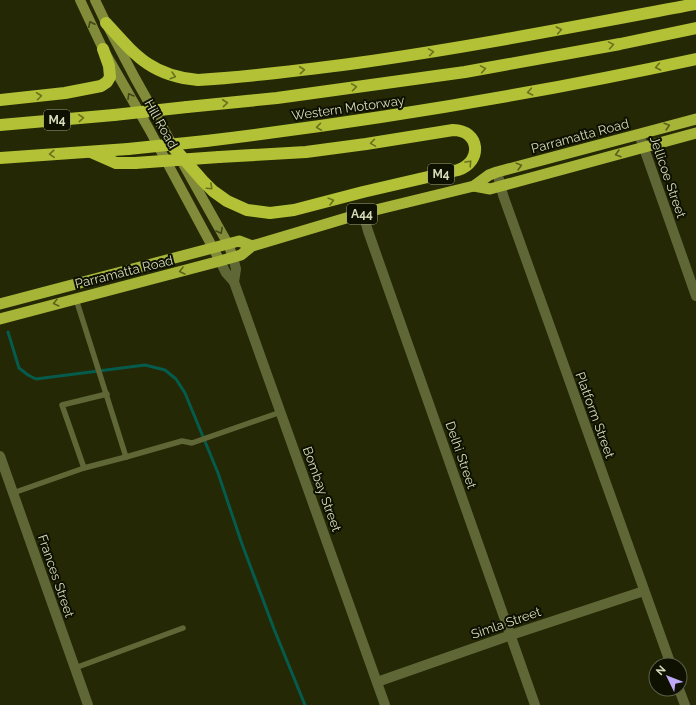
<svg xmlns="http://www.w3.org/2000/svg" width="696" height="705" viewBox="0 0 696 705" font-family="Raleway,sans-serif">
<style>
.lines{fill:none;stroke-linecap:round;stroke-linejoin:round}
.stream{stroke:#055c4d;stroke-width:3}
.service{stroke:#606736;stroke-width:5.5}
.minor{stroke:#606736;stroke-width:10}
.secondary{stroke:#818b39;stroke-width:10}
.trunk{stroke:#a6b438;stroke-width:11}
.motorway{stroke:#b2c136;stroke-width:12}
.motorway-bridge{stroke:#b2c136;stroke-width:12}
.oneway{stroke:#42471a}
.oneway2{stroke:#68711e}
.oneway3{stroke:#5a621c}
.labels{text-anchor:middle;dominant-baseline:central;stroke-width:4;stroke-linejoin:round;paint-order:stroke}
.shield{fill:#0e1000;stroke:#999e82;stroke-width:1}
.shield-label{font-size:12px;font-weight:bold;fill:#d5dbb9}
.street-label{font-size:13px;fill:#d5dbb9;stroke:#0e1000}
</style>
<rect width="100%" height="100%" fill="#242804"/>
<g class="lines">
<polyline class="stream" points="8,332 19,368 28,375 36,379 145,365 165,370 176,379 185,393 218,473 242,544 274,629 305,705"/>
<g class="service">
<polyline points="126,457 182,441 192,443 281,412"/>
<polyline points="84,468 62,405 107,394"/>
<polyline points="13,493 84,468 126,457 76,299"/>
<polyline points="75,668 183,628"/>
</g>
<g class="minor">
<polyline points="639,134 696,296"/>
<polyline points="497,172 503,195 671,665"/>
<polyline points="363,213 368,231 535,705"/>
<polyline points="233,257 236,269 234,282"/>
<polyline points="220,261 226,273 234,282 385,705"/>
<polyline points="0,456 88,705"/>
<polyline points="377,682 511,635 644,591"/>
<polyline points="679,689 685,705"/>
</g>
<g class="secondary">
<polyline points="80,0 103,49 149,129 220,261"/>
<polyline points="95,0 106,23 135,78 228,244 233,257"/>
</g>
<g class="trunk">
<polyline points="474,186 490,189 696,133"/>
<polyline points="0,304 239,241 252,246"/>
<polyline points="0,319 220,261 241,255 252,246 363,213 474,186 489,175 497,172 696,119"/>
</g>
<g class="motorway">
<path d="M106 23C135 55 151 76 198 80 251 77 304 70 357 63 471 47 583 25 696 4"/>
<polyline points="0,100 65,93 101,86 107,82 110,77 109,66 103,49"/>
<polyline points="187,107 277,98 465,72 620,44 696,28"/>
<polyline points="0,125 114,115"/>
<path d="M206 141C370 121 534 94 696 59"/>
<path d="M174 148 203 181 213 191 227 201 247 210 270 213 294 210 363 192 458 170C483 162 480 130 453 130L366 144 306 152 219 157"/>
<polyline points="91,152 116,163 135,163"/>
<polyline points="0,158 128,149"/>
</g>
<g class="motorway-bridge">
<polyline points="114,115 187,107"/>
<polyline points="128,149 206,141"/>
<polyline points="135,163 219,157"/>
</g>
</g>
<defs><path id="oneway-chevron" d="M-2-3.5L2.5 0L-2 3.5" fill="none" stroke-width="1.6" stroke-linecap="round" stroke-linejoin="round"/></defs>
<g class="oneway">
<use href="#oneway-chevron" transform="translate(91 24) rotate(-116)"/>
<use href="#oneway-chevron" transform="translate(130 96) rotate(-120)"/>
<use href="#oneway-chevron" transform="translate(220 231) rotate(61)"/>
</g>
<g class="oneway2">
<use href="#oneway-chevron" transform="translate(559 30) rotate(-11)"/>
<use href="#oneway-chevron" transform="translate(611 45) rotate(-10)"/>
<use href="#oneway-chevron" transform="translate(431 52) rotate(-9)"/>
<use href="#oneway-chevron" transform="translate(658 67) rotate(169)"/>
<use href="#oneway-chevron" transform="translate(483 69) rotate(-10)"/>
<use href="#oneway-chevron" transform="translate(302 70) rotate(-6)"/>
<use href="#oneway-chevron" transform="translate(173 76) rotate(16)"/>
<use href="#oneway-chevron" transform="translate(354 87) rotate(-8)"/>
<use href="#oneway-chevron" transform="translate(530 92) rotate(169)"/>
<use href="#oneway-chevron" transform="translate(39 96) rotate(-7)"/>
<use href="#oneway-chevron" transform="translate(225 103) rotate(-6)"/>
<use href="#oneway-chevron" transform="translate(81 118) rotate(-5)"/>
<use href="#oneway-chevron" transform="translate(319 127) rotate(172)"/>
<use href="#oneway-chevron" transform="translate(373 143) rotate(171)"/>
<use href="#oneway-chevron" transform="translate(52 154) rotate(176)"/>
<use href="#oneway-chevron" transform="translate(469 163) rotate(-47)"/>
<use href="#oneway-chevron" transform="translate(210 187) rotate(43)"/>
<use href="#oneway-chevron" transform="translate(331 201) rotate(-15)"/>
</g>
<g class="oneway3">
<use href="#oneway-chevron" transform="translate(667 126) rotate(-16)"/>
<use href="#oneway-chevron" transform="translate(618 154) rotate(164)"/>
<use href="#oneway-chevron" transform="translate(519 166) rotate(-15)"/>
<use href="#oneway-chevron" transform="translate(182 271) rotate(166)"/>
<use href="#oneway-chevron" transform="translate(56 303) rotate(166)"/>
</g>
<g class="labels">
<g class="shield">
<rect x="44" y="110" width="26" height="20" rx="3"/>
<rect x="428" y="164" width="26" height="20" rx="3"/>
<rect x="347" y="204" width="30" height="20" rx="3"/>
</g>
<g class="shield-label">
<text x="57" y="120">M4</text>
<text x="441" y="174">M4</text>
<text x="362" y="214">A44</text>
</g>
<g class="street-label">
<text transform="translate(348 108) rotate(-8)">Western Motorway</text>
<text transform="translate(161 124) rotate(61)">Hill Road</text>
<text transform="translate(580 136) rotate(-15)">Parramatta Road</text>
<text transform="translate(668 177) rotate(71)">Jellicoe Street</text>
<text transform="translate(124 272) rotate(-14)">Parramatta Road</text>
<text transform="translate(595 415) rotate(70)">Platform Street</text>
<text transform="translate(461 455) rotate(71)">Delhi Street</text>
<text transform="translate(322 489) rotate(70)">Bombay Street</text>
<text transform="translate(56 576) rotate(71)">Frances Street</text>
<text transform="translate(506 623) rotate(-19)">Simla Street</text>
</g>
</g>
<g transform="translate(668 677) rotate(313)"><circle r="19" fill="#0e1000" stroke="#5e614a"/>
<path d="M0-3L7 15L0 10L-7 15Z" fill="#bda9f5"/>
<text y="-6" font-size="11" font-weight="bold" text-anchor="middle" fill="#d5dbb9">N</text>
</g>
</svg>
